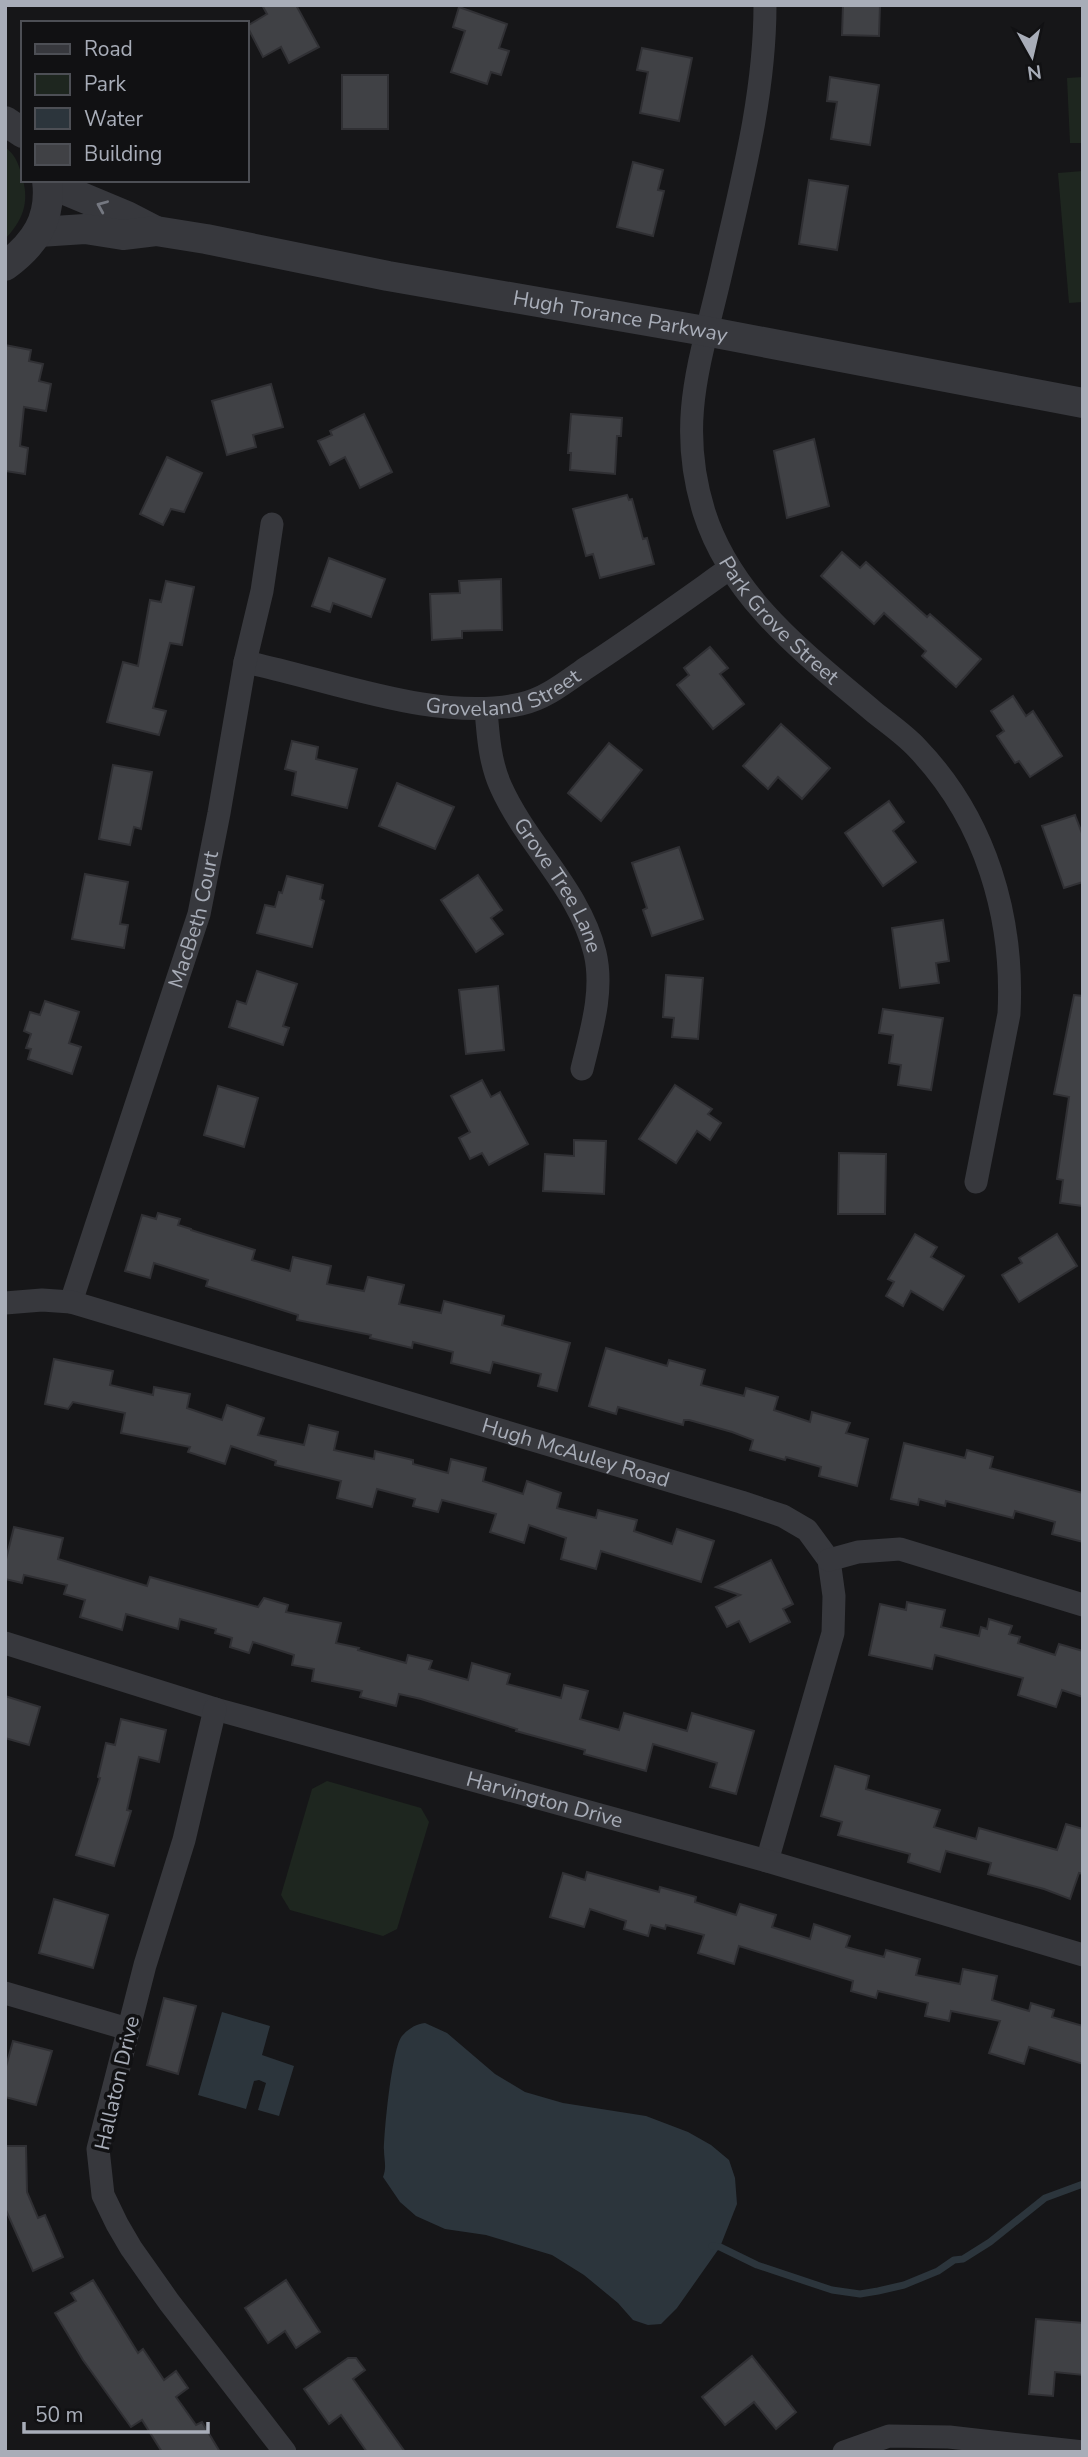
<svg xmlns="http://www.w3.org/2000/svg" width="1088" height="2457" viewBox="0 0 1088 2457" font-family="'Nunito Sans',sans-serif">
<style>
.green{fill:#1e261f}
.water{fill:#2c353c}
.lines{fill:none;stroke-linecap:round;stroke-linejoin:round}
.stream{stroke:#2c353c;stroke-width:7}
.building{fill:#404145;stroke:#303034;stroke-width:2}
.minor{stroke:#37383d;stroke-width:23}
.tertiary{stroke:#37383d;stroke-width:30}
.oneway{stroke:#757881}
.labels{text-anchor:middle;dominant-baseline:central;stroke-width:7;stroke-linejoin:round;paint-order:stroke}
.street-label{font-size:21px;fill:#a8adb8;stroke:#111113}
</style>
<rect width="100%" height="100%" fill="#161618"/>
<g class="green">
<polygon points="1083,77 1083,143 1070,143 1067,78"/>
<path d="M5 147C18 157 19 167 23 180 29 203 23 220 5 239Z"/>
<polygon points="1083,171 1083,302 1069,303 1058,173"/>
<polygon points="327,1781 421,1808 429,1822 397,1929 383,1936 290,1910 281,1895 312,1789"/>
</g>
<g class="water">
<polygon points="222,2012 270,2026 262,2055 294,2066 279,2116 258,2110 266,2083 259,2080 254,2081 246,2109 198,2095"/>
<path d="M425 2023 447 2033 495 2074 525 2092 563 2103 646 2116 688 2132 711 2145 729 2160 735 2178 737 2204 720 2247 677 2308 661 2324 648 2325 633 2320 618 2303 584 2275 552 2255 486 2235 445 2229 416 2216 400 2202 383 2177C387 2167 384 2160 384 2150 384 2132 392 2047 402 2036 408 2029 416 2024 425 2023Z"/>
</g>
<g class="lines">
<polyline class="stream" points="712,2246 720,2247 757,2265 832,2290 860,2294 878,2291 904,2285 938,2271 954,2260 963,2259 990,2242 1045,2198 1083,2184"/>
</g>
<g class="building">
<polygon points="262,5 296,5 319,47 289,63 281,47 263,57 247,26 267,14"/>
<polygon points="843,5 880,5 879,36 842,35"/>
<polygon points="459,7 507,24 499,48 509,51 501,75 491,72 487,84 451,72 465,31 453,27"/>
<polygon points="642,48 692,58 679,121 640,113 648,72 637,70"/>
<rect x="342" y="75" width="46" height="54"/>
<polygon points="830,77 879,85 870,145 831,139 837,102 827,101"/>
<polygon points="633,162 663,170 658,190 664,191 653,236 617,227"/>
<polygon points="809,180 848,186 837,250 799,244"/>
<polygon points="5,345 31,350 29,361 43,364 39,381 51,384 46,411 24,407 20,446 28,448 25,474 5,471"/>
<polygon points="271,384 283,427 253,435 256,447 227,455 212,401"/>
<polygon points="364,414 392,472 360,488 345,457 330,465 318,441 332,435 330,431"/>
<polygon points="571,414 622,418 621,436 617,436 615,474 570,470 571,453 568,453"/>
<polygon points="814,439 829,506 787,518 774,451"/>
<polygon points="167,457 202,473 184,512 171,509 163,525 140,514"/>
<polygon points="627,495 629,500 632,499 643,539 647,538 654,564 600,578 593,554 586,556 573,509"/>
<polygon points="842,552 860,568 866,562 927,617 930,614 981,659 956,687 922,656 926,651 884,613 874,624 821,576"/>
<polygon points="329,558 385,579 371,617 333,603 330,612 312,606"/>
<polygon points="501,579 502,630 462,631 462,638 432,640 430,594 460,593 459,581"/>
<polygon points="166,581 194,587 182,645 170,643 153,708 166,711 159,735 107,722 123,662 138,666 150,600 161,602"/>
<polygon points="710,647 728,668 720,674 744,704 713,729 677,685 689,675 684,668"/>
<polygon points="1013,696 1026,716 1033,711 1062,756 1030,777 1019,761 1015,763 997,736 1004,731 991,711"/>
<polygon points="781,724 830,768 802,799 778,777 768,789 743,766"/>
<polygon points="292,741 318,747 316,759 357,769 347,808 292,795 296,772 285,769"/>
<polygon points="609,743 642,770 601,821 568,793"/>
<polygon points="113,765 152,772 141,829 134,827 130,845 99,839"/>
<polygon points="397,783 454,807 435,849 379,826"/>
<polygon points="889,801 904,822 893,831 916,862 883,886 845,833"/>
<polygon points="1075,815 1083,836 1083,882 1064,888 1042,826"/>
<polygon points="679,847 703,919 652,936 643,910 647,908 632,863"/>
<polygon points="85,874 128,882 120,924 128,925 124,948 72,939"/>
<polygon points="478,875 502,910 491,918 503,934 476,952 441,900"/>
<polygon points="287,876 323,885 320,899 324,901 312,947 257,933 265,905 275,907 279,892 282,893"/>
<polygon points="943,920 949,961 936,963 939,983 900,988 892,928"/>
<polygon points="257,971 297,984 283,1026 289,1028 283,1045 229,1027 237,1001 246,1004"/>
<polygon points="666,975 703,978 698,1039 672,1037 674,1018 663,1017"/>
<polygon points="498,986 504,1050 466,1054 459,990"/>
<polygon points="1074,995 1083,996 1083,1206 1060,1203 1063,1180 1057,1179 1069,1097 1054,1094"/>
<polygon points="45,1001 79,1012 69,1043 81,1047 72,1074 28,1059 31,1049 26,1048 31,1034 24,1031 30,1012 40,1015"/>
<polygon points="883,1009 943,1018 931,1090 898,1085 901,1065 889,1063 893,1035 879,1033"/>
<polygon points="482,1080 491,1097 500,1092 528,1144 489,1165 482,1153 470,1159 459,1138 470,1132 451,1096"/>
<polygon points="675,1085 712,1109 708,1114 721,1123 710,1140 697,1131 676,1163 639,1139"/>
<polygon points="218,1086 258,1098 244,1147 204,1135"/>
<polygon points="574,1140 606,1141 604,1194 543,1191 545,1154 574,1156"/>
<polygon points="839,1153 886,1154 885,1214 838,1214"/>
<polygon points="158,1213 180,1219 178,1225 191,1229 191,1230 255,1250 252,1260 290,1271 293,1257 331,1266 327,1284 364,1291 368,1277 404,1285 399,1304 441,1313 444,1301 504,1316 502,1325 570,1343 557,1391 538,1386 541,1374 493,1362 490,1373 451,1363 453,1352 413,1342 412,1348 370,1338 371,1335 297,1320 298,1315 206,1286 208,1280 154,1263 150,1278 125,1271 142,1215 156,1219"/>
<polygon points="915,1234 937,1247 931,1257 964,1276 943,1310 911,1291 903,1306 886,1296 894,1282 888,1279"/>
<polygon points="1057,1234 1077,1266 1019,1302 1002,1275 1022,1263 1019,1258"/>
<polygon points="606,1348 667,1366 669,1360 705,1370 701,1385 744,1396 746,1388 778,1397 774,1410 810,1422 812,1412 850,1423 846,1433 868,1439 857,1486 819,1476 821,1467 786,1457 785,1460 750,1450 753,1440 732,1432 689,1420 684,1420 683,1425 618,1407 616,1414 589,1406"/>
<polygon points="54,1359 113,1371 110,1385 153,1395 154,1387 190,1394 187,1408 222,1420 227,1405 264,1418 258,1435 304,1445 309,1425 338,1432 334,1450 374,1459 375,1451 413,1460 413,1464 448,1473 451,1459 486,1468 483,1481 523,1494 527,1481 561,1493 557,1508 596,1518 598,1510 637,1520 634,1531 672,1544 677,1529 714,1541 701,1582 601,1551 596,1569 561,1559 566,1538 529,1525 524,1543 490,1532 496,1514 442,1500 438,1512 413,1506 415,1499 377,1489 372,1507 337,1498 341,1481 275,1465 276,1461 231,1446 225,1464 188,1452 190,1447 121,1433 125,1413 73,1402 68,1409 45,1404"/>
<polygon points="904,1443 965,1458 967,1450 993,1457 990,1468 1083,1493 1083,1542 1052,1534 1055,1522 1015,1511 1013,1518 946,1501 945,1506 919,1499 918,1505 891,1499"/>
<polygon points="14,1527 63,1538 58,1559 147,1586 150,1577 258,1607 264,1598 288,1605 286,1612 341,1623 336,1643 359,1648 358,1650 406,1663 408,1655 432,1661 429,1669 468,1680 472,1663 510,1674 507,1684 561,1698 564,1685 588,1691 580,1719 619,1730 624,1713 687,1731 692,1713 754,1731 736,1794 710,1787 717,1763 653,1744 646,1771 584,1754 585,1750 516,1731 517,1729 421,1699 399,1694 396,1706 360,1697 362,1691 312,1681 314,1669 292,1665 294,1655 253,1642 249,1653 230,1647 232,1638 215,1633 216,1629 180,1619 178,1629 126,1614 122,1630 80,1617 85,1600 64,1594 67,1585 24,1575 22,1583 5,1579 5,1563"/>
<polygon points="771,1560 793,1604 783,1609 790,1622 750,1642 739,1621 727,1627 716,1607 740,1595 716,1587"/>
<polygon points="907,1602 945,1610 941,1627 979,1636 981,1627 987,1629 989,1619 1012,1626 1009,1634 1020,1637 1018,1643 1055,1655 1059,1644 1083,1651 1083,1697 1062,1690 1056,1707 1018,1695 1023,1678 935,1655 932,1669 869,1655 880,1604 906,1610"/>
<polygon points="5,1696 40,1707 29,1745 5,1738"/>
<polygon points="121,1719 166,1730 159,1762 139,1757 127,1810 131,1811 114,1866 76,1855 100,1778 98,1777 106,1743 115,1745"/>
<polygon points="835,1766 869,1776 866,1789 940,1810 934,1827 976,1839 979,1828 1057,1850 1066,1824 1083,1829 1083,1874 1079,1873 1070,1899 1044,1889 988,1874 991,1863 946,1851 940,1872 908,1862 910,1854 838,1835 842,1822 821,1816"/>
<polygon points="587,1872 659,1892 660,1887 696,1897 695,1902 736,1915 740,1904 776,1915 772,1927 810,1939 814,1924 850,1936 846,1947 884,1957 886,1950 920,1959 916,1975 960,1984 963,1969 997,1976 992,2000 1029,2011 1031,2003 1054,2010 1052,2017 1083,2026 1083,2064 1029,2047 1024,2064 989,2053 1000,2021 951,2011 949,2021 925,2016 928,2003 878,1991 876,1998 851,1991 853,1981 739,1946 734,1964 698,1953 704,1935 666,1925 665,1929 651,1925 648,1936 624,1929 626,1921 590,1909 584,1927 550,1917 563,1873 585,1880"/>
<polygon points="54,1899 108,1915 93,1968 39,1953"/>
<polygon points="164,1998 196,2006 178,2074 147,2065"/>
<polygon points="13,2041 52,2051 36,2105 5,2097 5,2070"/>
<polygon points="5,2146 26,2146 27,2192 38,2218 45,2215 63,2257 33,2271 5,2208"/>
<polygon points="93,2280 138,2353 143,2349 164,2380 176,2371 188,2388 176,2397 196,2425 202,2422 220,2452 162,2452 142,2420 131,2427 83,2360 55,2313 76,2301 71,2293"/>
<polygon points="286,2280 320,2332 296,2348 285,2331 268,2343 245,2308"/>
<polygon points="1036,2319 1083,2323 1083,2375 1055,2372 1053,2396 1029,2394"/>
<polygon points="752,2356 796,2412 776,2429 754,2402 725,2425 702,2397"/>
<polygon points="348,2358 356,2358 365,2370 353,2379 405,2452 367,2452 341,2415 329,2424 304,2389"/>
</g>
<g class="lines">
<g class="minor">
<path id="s1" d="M765 5C765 96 741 185 721 273 701 360 676 421 704 512 732 600 807 655 874 712 889 724 905 735 917 748 986 820 1014 917 1009 1014L976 1182"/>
<path id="s2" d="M245 662C329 679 437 723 521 704 545 699 566 682 586 668 635 636 682 602 730 568"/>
<path id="s3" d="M486 709C488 736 490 763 501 787 527 845 580 890 595 953 604 991 591 1032 582 1069"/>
<path id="s4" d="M71 1302 199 914 219 813 245 662 262 591 272 524"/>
<path id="s5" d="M5 1303 42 1300 71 1302 741 1502 783 1516 807 1530 829 1560 834 1596 833 1633 767 1861"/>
<polyline points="829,1560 858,1552 900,1549 1083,1605"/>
<path id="s6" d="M5 1643 215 1709 767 1861 1083 1955"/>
<polyline points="215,1709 184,1840 145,1965 98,2149 103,2195 117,2224 131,2248 169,2302 285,2452"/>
<polyline points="5,1993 128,2029"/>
<polyline points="844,2452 889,2436 949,2437 1083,2452"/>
</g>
<g class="tertiary">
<polyline points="5,121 23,133"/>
<polyline points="48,183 127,216 156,231"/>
<path id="s7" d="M39 232 85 229 123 235 156 231 206 239 388 276 705 331 1083 403"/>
<path d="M5 266C35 244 52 219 47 180"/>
</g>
</g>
<defs><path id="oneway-chevron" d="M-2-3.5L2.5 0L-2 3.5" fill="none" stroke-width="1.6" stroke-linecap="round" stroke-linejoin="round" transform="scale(1.75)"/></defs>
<use class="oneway" href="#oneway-chevron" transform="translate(102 206) rotate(-157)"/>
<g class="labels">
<g class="street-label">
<text stroke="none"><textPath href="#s7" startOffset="590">Hugh Torance Parkway</textPath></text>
<text stroke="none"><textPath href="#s1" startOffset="649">Park Grove Street</textPath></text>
<text stroke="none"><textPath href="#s2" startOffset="266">Groveland Street</textPath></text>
<text stroke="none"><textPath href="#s3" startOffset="194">Grove Tree Lane</textPath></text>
<text stroke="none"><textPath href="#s4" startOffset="402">MacBeth Court</textPath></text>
<text stroke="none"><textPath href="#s5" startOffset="593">Hugh McAuley Road</textPath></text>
<text stroke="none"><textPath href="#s6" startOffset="562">Harvington Drive</textPath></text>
<text transform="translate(117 2083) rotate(-77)">Hallaton Drive</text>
</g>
</g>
<rect width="1088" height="2457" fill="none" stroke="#a8adb8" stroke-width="14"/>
<rect x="21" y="21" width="228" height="161" fill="#111113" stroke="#4d4f55" stroke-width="2"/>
<rect x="35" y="44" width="35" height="10" fill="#37383d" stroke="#4d4f55" stroke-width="2"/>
<text x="84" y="56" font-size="21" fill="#a8adb8">Road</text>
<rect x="35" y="74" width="35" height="21" fill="#1e261f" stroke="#4d4f55" stroke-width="2"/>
<text x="84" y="91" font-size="21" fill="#a8adb8">Park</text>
<rect x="35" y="108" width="35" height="21" fill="#2c353c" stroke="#4d4f55" stroke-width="2"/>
<text x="84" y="126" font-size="21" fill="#a8adb8">Water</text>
<rect x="35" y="144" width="35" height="21" fill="#404145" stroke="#4d4f55" stroke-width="2"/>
<text x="84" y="161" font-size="21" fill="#a8adb8">Building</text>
<g transform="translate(1032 56) rotate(172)" stroke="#111113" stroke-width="5" paint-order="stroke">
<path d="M0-5L12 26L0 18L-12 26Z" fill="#a8adb8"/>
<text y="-10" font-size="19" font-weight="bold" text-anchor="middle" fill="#a8adb8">N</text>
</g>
<path d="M24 2422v10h184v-10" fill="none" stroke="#a8adb8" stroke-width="3.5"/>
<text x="35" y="2422" font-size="21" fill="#a8adb8" stroke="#111113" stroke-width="5" paint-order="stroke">50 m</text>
</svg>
